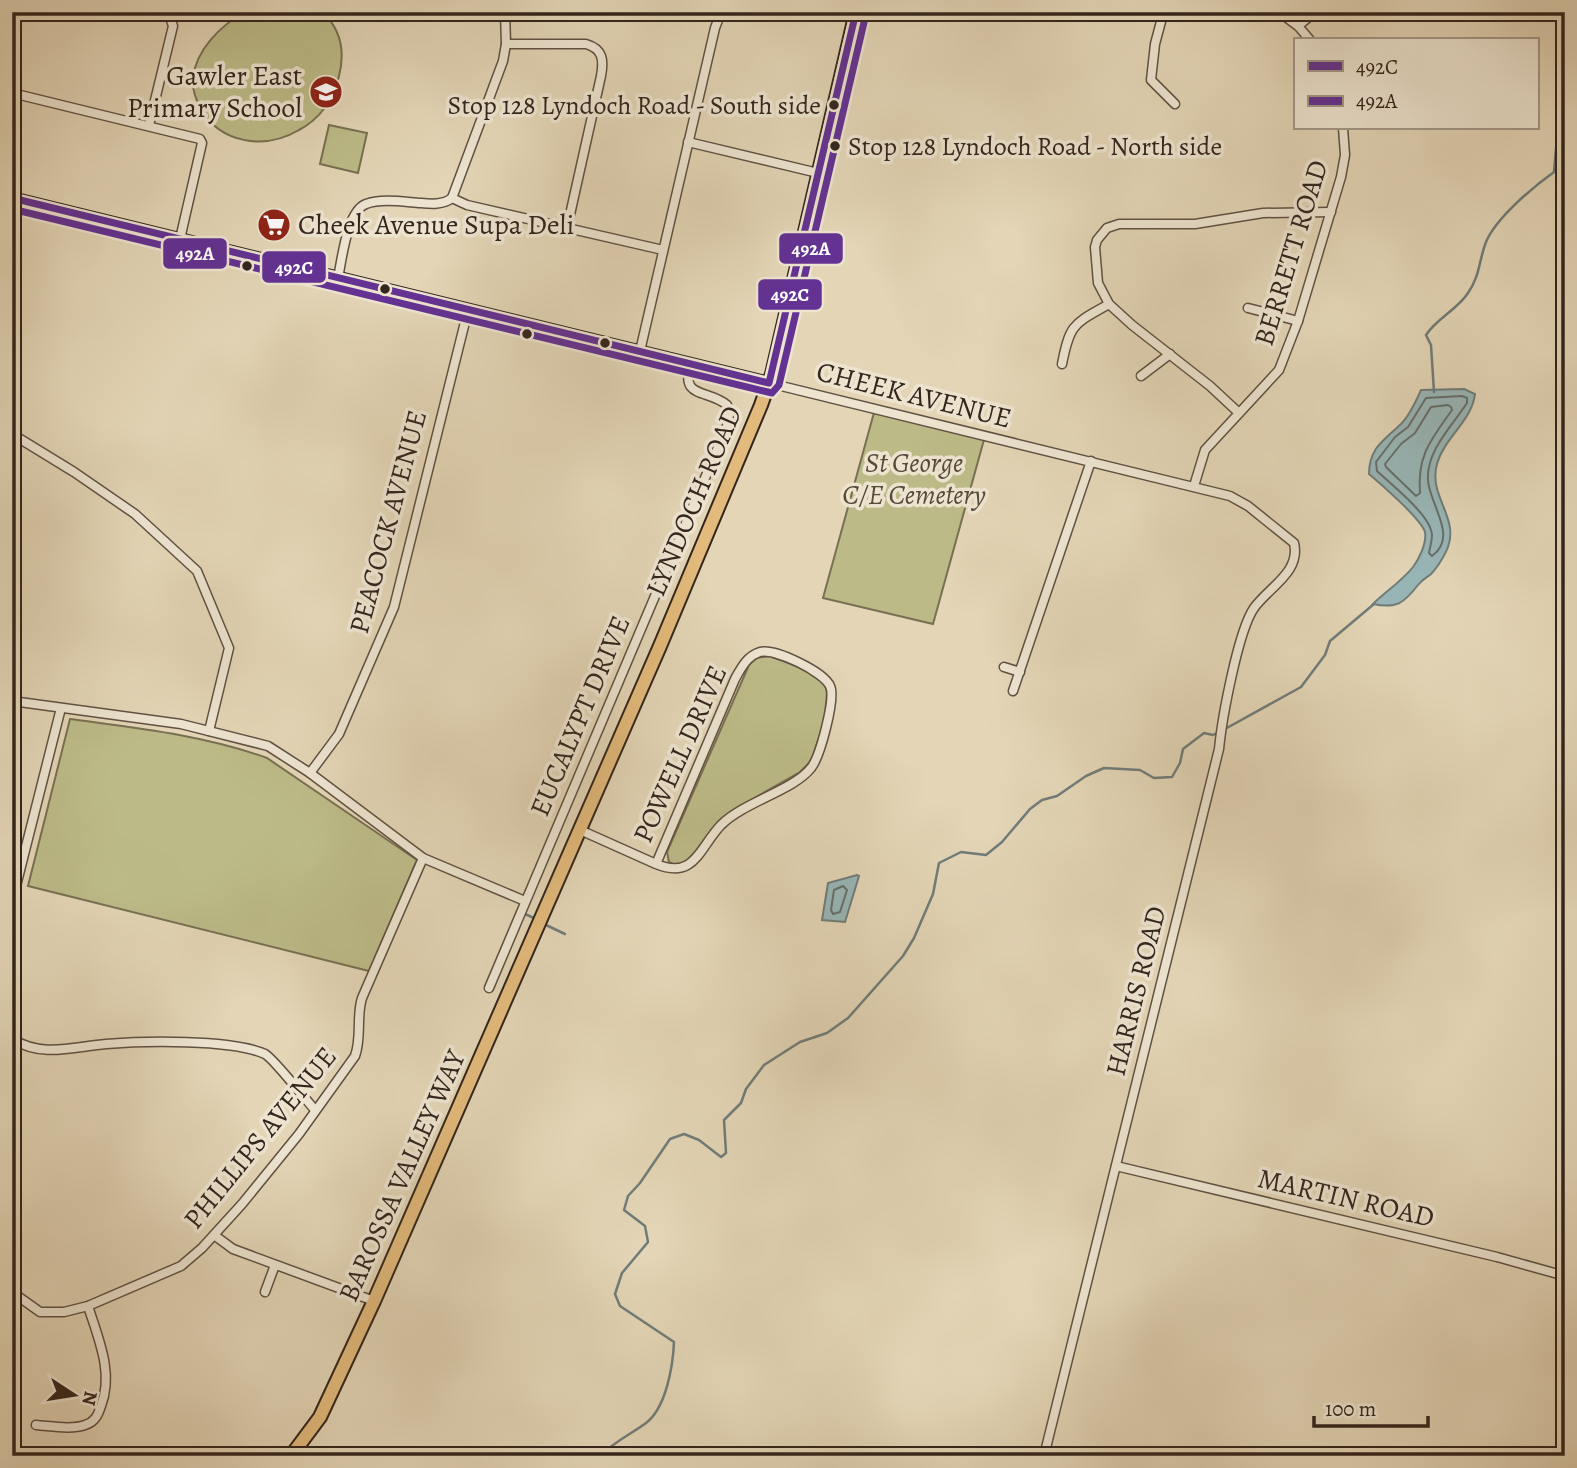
<svg xmlns="http://www.w3.org/2000/svg" width="1577" height="1468" viewBox="0 0 1577 1468" font-family="Alegreya,serif">
<style>
.green{fill:#bcbb88;stroke:#787052;stroke-width:2}
.water{fill:#98b6b7;stroke:#707c79;stroke-width:2}
.lines{fill:none;stroke-linecap:round;stroke-linejoin:round}
.shore{stroke:#666e6a;stroke-width:2}
.stream{stroke:#707c79;stroke-width:2.5}
.street-casing{stroke:#605143;stroke-width:11}
.secondary-casing{stroke:#34251d;stroke-width:14}
.primary-casing{stroke:#34251d;stroke-width:16}
.street{stroke:#ede4d0;stroke-width:8}
.secondary{stroke:#ede4d0;stroke-width:10}
.primary{stroke:#e2ba7b;stroke-width:12}
.bus-1-casing{stroke:#ede4d0;stroke-width:12}
.bus-2-casing{stroke:#ede4d0;stroke-width:12}
.bus-1{stroke:#633293;stroke-width:7}
.bus-2{stroke:#633293;stroke-width:7}
.bus-dot{fill:#34251d;stroke:#ede4d0;stroke-width:2.5}
.labels{text-anchor:middle;dominant-baseline:central;stroke-width:7;stroke-linejoin:round;paint-order:stroke}
.bus-label{font-size:26px;fill:#34251d;stroke:#ede4d0;text-anchor:end}
.poi-label{font-size:28px;fill:#34251d;stroke:#ede4d0;text-anchor:end}
.street-label{font-size:28px;fill:#34251d;stroke:#ede4d0}
.park-label{font-size:28px;font-style:italic;fill:#564a38;stroke:#ede4d0}
.line-badge{stroke:#ede4d0;stroke-width:2.5}
.badge-label{font-size:19px;text-anchor:middle;font-weight:bold;fill:#fff}
</style>
<rect width="100%" height="100%" fill="#e3d5b6"/>
<filter id="stains"><feTurbulence type="fractalNoise" baseFrequency=".00286" numOctaves="4"/><feColorMatrix values="0 0 0 0 .2 0 0 0 0 .09 0 0 0 0 .02 0 0 0 .5 -.17"/></filter>
<radialGradient id="worn" r=".72"><stop offset=".6" stop-color="#630" stop-opacity="0"/><stop offset="1" stop-color="#630" stop-opacity=".3"/></radialGradient>
<g class="green">
<path d="M244 12H322C341 29 345 52 339 76 334 99 320 119 299 130 265 150 221 144 201 109 196 100 192 88 193 78 196 49 221 26 244 12Z"/>
<polygon points="329,125 367,133 358,173 320,164"/>
<polygon points="875,409 985,436 933,624 823,598"/>
<path d="M770 656C784 662 802 667 815 675 842 691 819 733 813 756L809 763 800 772 730 812 686 863 675 865 669 862 667 852 749 665 756 658Z"/>
<path d="M70 719C136 728 203 735 267 758L417 860 369 971 28 886Z"/>
</g>
<g class="water">
<path d="M1464 389 1475 394C1472 421 1444 438 1437 464 1428 496 1459 517 1448 547 1445 555 1437 568 1431 574 1426 578 1422 580 1418 585 1404 603 1397 609 1373 604 1385 592 1402 581 1413 567 1419 559 1427 543 1425 532 1421 519 1381 484 1369 474 1369 448 1384 440 1401 424 1410 415 1416 401 1421 390Z"/>
<polygon points="857,875 859,876 845,922 822,920 828,883"/>
</g>
<g class="lines">
<g class="shore">
<path d="M1462 396 1467 398V403C1452 426 1426 451 1428 480 1429 504 1459 537 1432 556L1429 553C1430 545 1434 538 1431 530 1426 512 1391 484 1377 471L1376 462 1395 437 1408 427 1426 398Z"/>
<path d="M1448 405 1451 407 1452 410C1431 440 1417 455 1420 493L1416 496 1386 467 1385 464 1401 444 1415 433 1431 407Z"/>
<polygon points="843,886 847,890 840,912 833,914 831,910 834,890"/>
</g>
<g class="stream">
<path d="M1434 392 1431 345 1426 335C1437 318 1457 310 1468 293 1480 276 1479 260 1486 242 1496 218 1533 187 1554 172L1556 148 1565 130"/>
<polyline points="1225,729 1301,687 1325,655 1330,641 1374,604"/>
<polyline points="525,914 534,918"/>
<polyline points="546,925 565,934"/>
<path d="M601 1456C614 1441 630 1435 646 1423 666 1408 673 1366 674 1342L620 1306 615 1294 622 1273 648 1242 645 1226 624 1210 628 1196 640 1183 670 1139 684 1134 699 1140 721 1157 726 1153 724 1120 741 1103 746 1089 764 1065 800 1042 827 1033 848 1018 903 956 914 938 933 894 939 863 961 852 986 855 1002 842 1030 809 1042 800 1057 796 1086 776 1104 768 1140 770 1154 778 1172 777 1180 763 1183 749 1204 733 1213 735 1219 732"/>
</g>
<defs>
<g id="street">
<polyline points="64,12 71,15 74,12"/>
<polyline points="1165,12 1163,14 1155,44 1151,80 1175,104"/>
<polyline points="1279,12 1298,26 1310,40"/>
<polyline points="1298,26 1315,12"/>
<path d="M506 44H586C603 49 604 60 601 76L567 228"/>
<polyline points="12,93 200,139 202,143 180,239"/>
<polyline points="149,125 173,26 168,12"/>
<polyline points="688,142 818,173"/>
<polyline points="452,198 503,61 506,44 505,12"/>
<path d="M338 278C342 259 347 211 366 204 381 198 405 202 421 203 431 204 443 205 452 198L467 205 663 250"/>
<polyline points="1248,308 1298,321"/>
<polyline points="640,351 715,28 721,12"/>
<path d="M1062 364C1070 323 1074 324 1109 304"/>
<polyline points="1141,376 1170,354"/>
<path d="M769 383 1230 496 1248 506 1294 543C1301 572 1269 587 1254 608 1238 631 1222 719 1219 749L1044 1456"/>
<polyline points="1239,413 1210,386 1132,325 1109,304 1098,283 1095,247 1097,240 1107,228 1119,224 1195,224 1263,213 1331,212"/>
<polyline points="12,434 74,472 135,514 197,571 229,648 209,731"/>
<polyline points="1194,486 1205,450 1279,370 1298,321 1341,177 1345,155 1343,128"/>
<polyline points="1004,667 1020,672"/>
<polyline points="1013,691 1091,461"/>
<polyline points="12,701 181,724 268,746 310,773 423,858 525,901"/>
<polyline points="310,773 339,734 394,607 468,310"/>
<path d="M580 830 656 864C695 880 699 848 721 825 744 802 794 790 811 768 820 757 836 698 830 686 824 672 775 648 760 652 747 656 741 668 735 679L656 864"/>
<polyline points="12,902 61,708"/>
<path d="M489 988 727 426 729 415 727 405C708 389 679 399 691 364"/>
<path d="M12 1039C43 1058 72 1047 106 1044 143 1041 232 1039 265 1054 273 1058 306 1100 315 1110"/>
<polyline points="1116,1166 1497,1257 1565,1276"/>
<polyline points="214,1235 233,1249 374,1301"/>
<path d="M12 1292 40 1312H64L88 1306 181 1266 202 1248 242 1204 299 1134 355 1056C362 1037 356 1017 362 998L423 858"/>
<polyline points="265,1292 275,1265"/>
<path d="M36 1425C51 1426 71 1430 85 1425 95 1422 98 1415 101 1406 114 1373 98 1338 88 1306"/>
</g>
<polyline id="secondary" points="12,198 769,383"/>
<polyline id="primary" points="291,1456 320,1417 374,1301 660,646 761,405 772,374 856,12"/>
</defs>
<use href="#street" class="street-casing"/>
<use href="#secondary" class="secondary-casing"/>
<use href="#primary" class="primary-casing"/>
<use href="#street" class="street"/>
<use href="#secondary" class="secondary"/>
<use href="#primary" class="primary"/>
<defs>
<polyline id="bus-1" points="12,198 769,383 856,12"/>
<polyline id="bus-2" points="12,209 772,393 779,385 866,14"/>
</defs>
<use href="#bus-1" class="bus-1-casing"/>
<use href="#bus-2" class="bus-2-casing"/>
<use href="#bus-1" class="bus-1"/>
<use href="#bus-2" class="bus-2"/>
</g>
<defs>
<symbol id="school-disc" viewBox="-11 -11 22 22"><circle r="9.5" fill="#8f2418" stroke="#ede4d0"/><path d="M0-5L7-2L0 1L-7-2ZM-4 1L0 2.5L4 1V4Q0 6-4 4Z" fill="#fff"/></symbol>
<symbol id="supermarket-disc" viewBox="-11 -11 22 22"><circle r="9.5" fill="#8f2418" stroke="#ede4d0"/><path d="M-6-5.5h2.5l.6 2H6L4.5 2H-2.5L-4.4-4H-6ZM-1.5 3.2a1.3 1.3 0 1 0 .1 0ZM3 3.2a1.3 1.3 0 1 0 .1 0Z" fill="#fff"/></symbol>
</defs>
<g fill-rule="evenodd">
<use href="#school-disc" x="307" y="73" width="38" height="38"/>
<use href="#supermarket-disc" x="255" y="206" width="38" height="38"/>
</g>
<g class="bus-dot">
<circle cx="834" cy="105" r="6"/>
<circle cx="835" cy="146" r="6"/>
<circle cx="247" cy="266" r="6"/>
<circle cx="385" cy="289" r="6"/>
<circle cx="527" cy="334" r="6"/>
<circle cx="605" cy="343" r="6"/>
</g>
<g class="labels">
<g class="bus-label">
<text x="821" y="105">Stop 128 Lyndoch Road - South side</text>
<text x="848" y="146" text-anchor="start">Stop 128 Lyndoch Road - North side</text>
</g>
<g class="poi-label">
<text x="302" y="76">Gawler East<tspan x="302" dy="32">Primary School</tspan></text>
<text x="298" y="225" text-anchor="start">Cheek Avenue Supa Deli</text>
</g>
<g class="street-label">
<text transform="translate(1291 253) rotate(-73)">BERRETT ROAD</text>
<text transform="translate(914 395) rotate(14)">CHEEK AVENUE</text>
<text transform="translate(694 501) rotate(-67)">LYNDOCH ROAD</text>
<text transform="translate(388 522) rotate(-75)">PEACOCK AVENUE</text>
<text transform="translate(580 716) rotate(-67)">EUCALYPT DRIVE</text>
<text transform="translate(680 754) rotate(-66)">POWELL DRIVE</text>
<text transform="translate(1136 991) rotate(-76)">HARRIS ROAD</text>
<text transform="translate(260 1138) rotate(-51)">PHILLIPS AVENUE</text>
<text transform="translate(402 1176) rotate(-66)">BAROSSA VALLEY WAY</text>
<text transform="translate(1346 1198) rotate(13)">MARTIN ROAD</text>
</g>
<g class="park-label">
<text x="914" y="463">St George<tspan x="914" dy="32">C/E Cemetery</tspan></text>
</g>
</g>
<g class="line-badge">
<rect x="778" y="232" width="66" height="33" rx="7" fill="#633293"/>
<rect x="162" y="237" width="66" height="33" rx="7" fill="#633293"/>
<rect x="261" y="250" width="66" height="34" rx="7" fill="#633293"/>
<rect x="757" y="278" width="66" height="33" rx="7" fill="#633293"/>
</g>
<g class="badge-label">
<text x="811" y="255">492A</text>
<text x="195" y="260">492A</text>
<text x="294" y="274">492C</text>
<text x="790" y="301">492C</text>
</g>
<rect width="1577" height="1468" fill="none" stroke="#e3d5b6" stroke-width="42"/>
<rect x="14" y="14" width="1549" height="1440" fill="none" stroke="#34251d" stroke-width="3.5"/>
<rect x="21" y="21" width="1535" height="1426" fill="none" stroke="#34251d" stroke-width="2"/>
<rect x="1294" y="38" width="245" height="91" fill="#ede4d0" stroke="#a39888" stroke-width="2"/>
<rect x="1308" y="61" width="35" height="10" fill="#633293" stroke="#a39888" stroke-width="2"/>
<text x="1356" y="74" font-size="21" fill="#34251d">492C</text>
<rect x="1308" y="96" width="35" height="10" fill="#633293" stroke="#a39888" stroke-width="2"/>
<text x="1356" y="108" font-size="21" fill="#34251d">492A</text>
<g transform="translate(74 1395) rotate(102)" stroke="#ede4d0" stroke-width="5" paint-order="stroke">
<path d="M0-5L12 26L0 18L-12 26Z" fill="#34251d"/>
<text y="-10" font-size="19" font-weight="bold" text-anchor="middle" fill="#34251d">N</text>
</g>
<path d="M1314 1416v10h114v-10" fill="none" stroke="#34251d" stroke-width="3.5"/>
<text x="1325" y="1416" font-size="21" fill="#34251d" stroke="#ede4d0" stroke-width="5" paint-order="stroke">100 m</text>
<rect width="100%" height="100%" filter="url(#stains)"/>
<rect width="100%" height="100%" fill="url(#worn)"/>
</svg>
